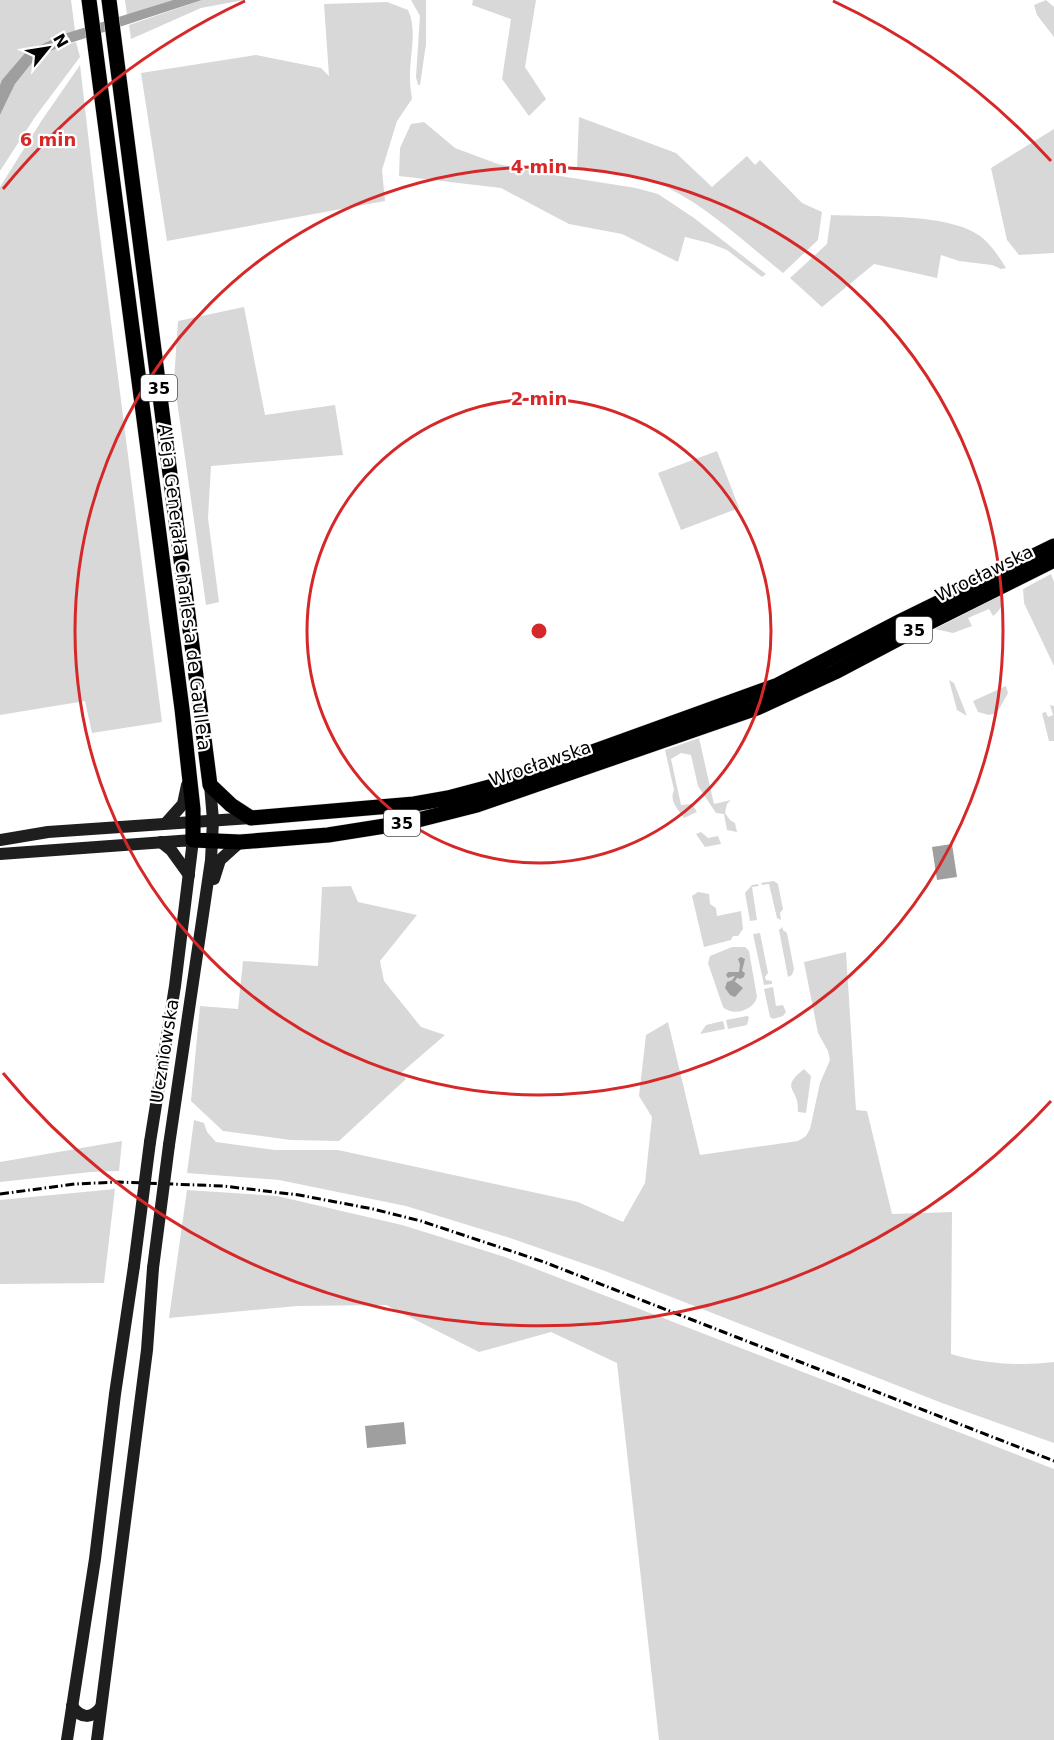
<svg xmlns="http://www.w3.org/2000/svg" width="1054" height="1740" viewBox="0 0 1054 1740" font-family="'DejaVu Sans',sans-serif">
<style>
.green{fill:#d8d8d8}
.water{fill:#9f9f9f}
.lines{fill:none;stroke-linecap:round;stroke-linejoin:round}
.stream{stroke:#9f9f9f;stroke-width:3}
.primary-casing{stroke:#dbdbdb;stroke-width:16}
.secondary{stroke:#1e1e1e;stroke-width:12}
.primary{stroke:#000;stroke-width:15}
.rail{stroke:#000;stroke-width:3;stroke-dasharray:9 3 1.5 3;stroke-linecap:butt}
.secondary-bridge{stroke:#1e1e1e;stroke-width:12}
.ring{fill:none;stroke:#d62828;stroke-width:3}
.labels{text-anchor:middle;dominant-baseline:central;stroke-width:4.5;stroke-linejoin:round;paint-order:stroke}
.shield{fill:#fff;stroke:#4c4c4c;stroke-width:1.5}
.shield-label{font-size:16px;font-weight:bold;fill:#000}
.street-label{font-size:18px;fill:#000;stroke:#fff}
.centre{fill:#d62828;stroke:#fff;stroke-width:3}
.ring-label{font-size:18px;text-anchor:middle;font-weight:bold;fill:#d62828;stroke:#fff;stroke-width:4.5;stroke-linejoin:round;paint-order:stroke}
</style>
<rect width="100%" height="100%" fill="#fff"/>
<g class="green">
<polygon points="0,0 71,0 75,31 26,52 0,85"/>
<polygon points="125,0 173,0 127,15"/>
<polygon points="202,0 244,0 201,8 131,39 129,25"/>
<polygon points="411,0 426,0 426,44 420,85 418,85 416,77 420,16"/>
<polygon points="473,0 536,0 525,67 546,99 529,116 502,79 511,19 472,5"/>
<polygon points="1046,0 1054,7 1054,37 1037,15 1034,5"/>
<path d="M387 2 408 10C418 32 409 55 410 79 410 85 411 92 412 99L397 121 382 170 385 201 167 241 141 73 256 55 321 68 329 76 324 4Z"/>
<polygon points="76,42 80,57 35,117 0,171 0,115 15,84 35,59 61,46"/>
<polygon points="80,65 97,212 162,722 92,733 85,701 0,715 0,187 42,120"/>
<path d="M579 117 676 153 712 187 747 156 755 165 760 160 802 203 822 212 818 240 783 273C739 238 688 187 632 175 614 171 595 171 577 169Z"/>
<polygon points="424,122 455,148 498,164 541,173 636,188 658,194 694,218 766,274 762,277 727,250 709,243 685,237 678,262 622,234 569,224 501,188 399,176 400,148 411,124"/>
<polygon points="1054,129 1054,253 1019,255 1007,240 991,168"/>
<path d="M831 215C870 217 949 213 980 236 991 244 999 257 1006 268L1001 269 992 265 959 261 941 255 937 278 874 264 822 307 790 278 827 244Z"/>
<polygon points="244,307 265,415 335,405 343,455 211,466 208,518 219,602 206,605 174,380 178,321"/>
<polygon points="717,451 739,508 681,530 658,473"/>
<polygon points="1051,574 1054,582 1054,666 1024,603 1023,589"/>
<path d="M1001 595C1003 605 1001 610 993 616L989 609 968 618 972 626 953 633 935 629Z"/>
<polygon points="949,680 954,683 967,716 957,710"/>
<polygon points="1006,686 1008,693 997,713 989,715 978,712 973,701"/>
<polygon points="1050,705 1054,706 1054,741 1049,741 1042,713 1046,712 1048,717 1053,715"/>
<path d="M699 738 714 804 731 800 727 804 725 813 730 820 735 823 737 832 727 830 724 814 716 813 698 786 691 755 681 753 671 759 681 805 692 804 697 812 684 818C678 809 669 801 674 790L665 750Z"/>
<polygon points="701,832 708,838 718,836 721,844 705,847 696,834"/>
<polygon points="774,881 778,884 783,909 780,913 781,920 777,918 769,884 762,885 761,883"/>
<polygon points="758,884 759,886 752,887 757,920 750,921 745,893 752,885"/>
<polygon points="351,886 358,902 417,915 380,961 384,981 421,1027 445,1035 401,1073 406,1079 339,1141 291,1140 223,1131 191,1101 200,1006 238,1009 243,961 318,966 322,887"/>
<polygon points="698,892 709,894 710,904 716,908 717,916 741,911 743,929 738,936 733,936 731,940 704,947 692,896"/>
<polygon points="782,927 783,930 787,933 794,969 792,975 788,977 779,930"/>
<polygon points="760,933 768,973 765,977 766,980 772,981 772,984 764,985 753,934"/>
<path d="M732 947H745L749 951 757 997C754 1010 733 1017 723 1007L708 963 710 956Z"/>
<path d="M846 952 856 1110 867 1111 892 1214 952 1212 951 1354C983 1364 1021 1366 1054 1362V1443L942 1403 605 1271 510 1238 406 1206 279 1180 187 1173 194 1120 204 1123 207 1132 216 1142 275 1150H338L578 1202 623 1222 645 1183 652 1117 639 1096 646 1035 668 1022 700 1155 798 1141 806 1136 810 1129 820 1083 830 1060 828 1051 818 1033 804 962Z"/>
<polygon points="773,987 776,1006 783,1005 786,1012 783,1016 773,1019 770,1017 764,989"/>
<polygon points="747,1016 749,1017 747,1025 728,1029 726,1020"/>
<polygon points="723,1021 725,1029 700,1034 706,1025"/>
<path d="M804 1069 811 1076 806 1113 798 1112C800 1087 778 1090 804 1069Z"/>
<polygon points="122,1141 119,1171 91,1172 0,1182 0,1162"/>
<polygon points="115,1189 104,1283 0,1284 0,1200"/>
<polygon points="187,1190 277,1196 402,1225 505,1257 1054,1469 1054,1740 659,1740 617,1363 551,1332 479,1352 386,1305 297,1306 169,1318"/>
</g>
<g class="water">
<polygon points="173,0 202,0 61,46 35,59 15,84 0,115 0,85 2,80 26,52 64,34"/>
<polygon points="952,844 957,877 937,880 932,847"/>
<polygon points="741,957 745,959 742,971 745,973 744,977 740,979 734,976 728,978 726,975 728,972 739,972 740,964 738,959"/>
<polygon points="733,980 743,988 735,997 730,995 725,988 727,982"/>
<polygon points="404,1422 406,1444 367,1448 365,1426"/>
</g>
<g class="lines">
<polyline class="stream" points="734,980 736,977"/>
<defs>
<g id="primary">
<polyline points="89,0 182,709 193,809 193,840 240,842 328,835 410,822 477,805 757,708 835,672 926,624 1054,560"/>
<polyline points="109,0 210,785 231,805 251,818 414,804 448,798 512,781 778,685 901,621 1054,546"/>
</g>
</defs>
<use href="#primary" class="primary-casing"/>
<g class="secondary">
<polyline points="166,823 183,804 187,785"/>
<polyline points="0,840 48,832 251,818"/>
<polyline points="161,842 171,850 189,875"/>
<polyline points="0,854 193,840 175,986 150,1142"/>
<polyline points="214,879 220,860 240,842"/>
<polyline points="169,1145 211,860 213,820 210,785"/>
<path d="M72 1706C81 1719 92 1719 101 1707"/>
<polyline points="67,1740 95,1559 115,1394 134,1266"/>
<polyline points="97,1740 147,1350 153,1268"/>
</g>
<use href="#primary" class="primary"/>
<polyline class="rail" points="0,1194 75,1184 118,1182 223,1186 299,1195 373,1209 421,1221 544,1262 1054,1461"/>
<g class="secondary-bridge">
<polyline points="134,1266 150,1142"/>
<polyline points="153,1268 169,1145"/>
</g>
</g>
<g class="ring">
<circle cx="539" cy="631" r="232"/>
<circle cx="539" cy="631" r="464"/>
<path d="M1051 1101A695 695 0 0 1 3 1073M3 189A695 695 0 0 1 245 1M833 1A695 695 0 0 1 1051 161"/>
</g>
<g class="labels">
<g class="shield">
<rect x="141" y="375" width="36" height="26" rx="4.5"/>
<rect x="896" y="617" width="36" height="26" rx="4.5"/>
<rect x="384" y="810" width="36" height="26" rx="4.5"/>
</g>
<g class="shield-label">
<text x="159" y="388">35</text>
<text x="914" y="630">35</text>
<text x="402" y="823">35</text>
</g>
<g class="street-label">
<text transform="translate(984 573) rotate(-26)">Wrocławska</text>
<text transform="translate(185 587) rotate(83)">Aleja Generała Charles'a de Gaulle'a</text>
<text transform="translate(540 763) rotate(-19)">Wrocławska</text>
<text transform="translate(164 1051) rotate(-81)">Uczniowska</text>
</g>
</g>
<circle cx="539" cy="631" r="9" class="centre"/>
<g class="ring-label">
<text x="48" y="146">6 min</text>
<text x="539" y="173">4 min</text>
<text x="539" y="405">2 min</text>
</g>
<g transform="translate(48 48) rotate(60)" stroke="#ffffff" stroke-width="4.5" paint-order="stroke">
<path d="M0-4.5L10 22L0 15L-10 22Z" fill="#000000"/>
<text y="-9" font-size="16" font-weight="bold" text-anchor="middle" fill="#000000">N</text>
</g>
</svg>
